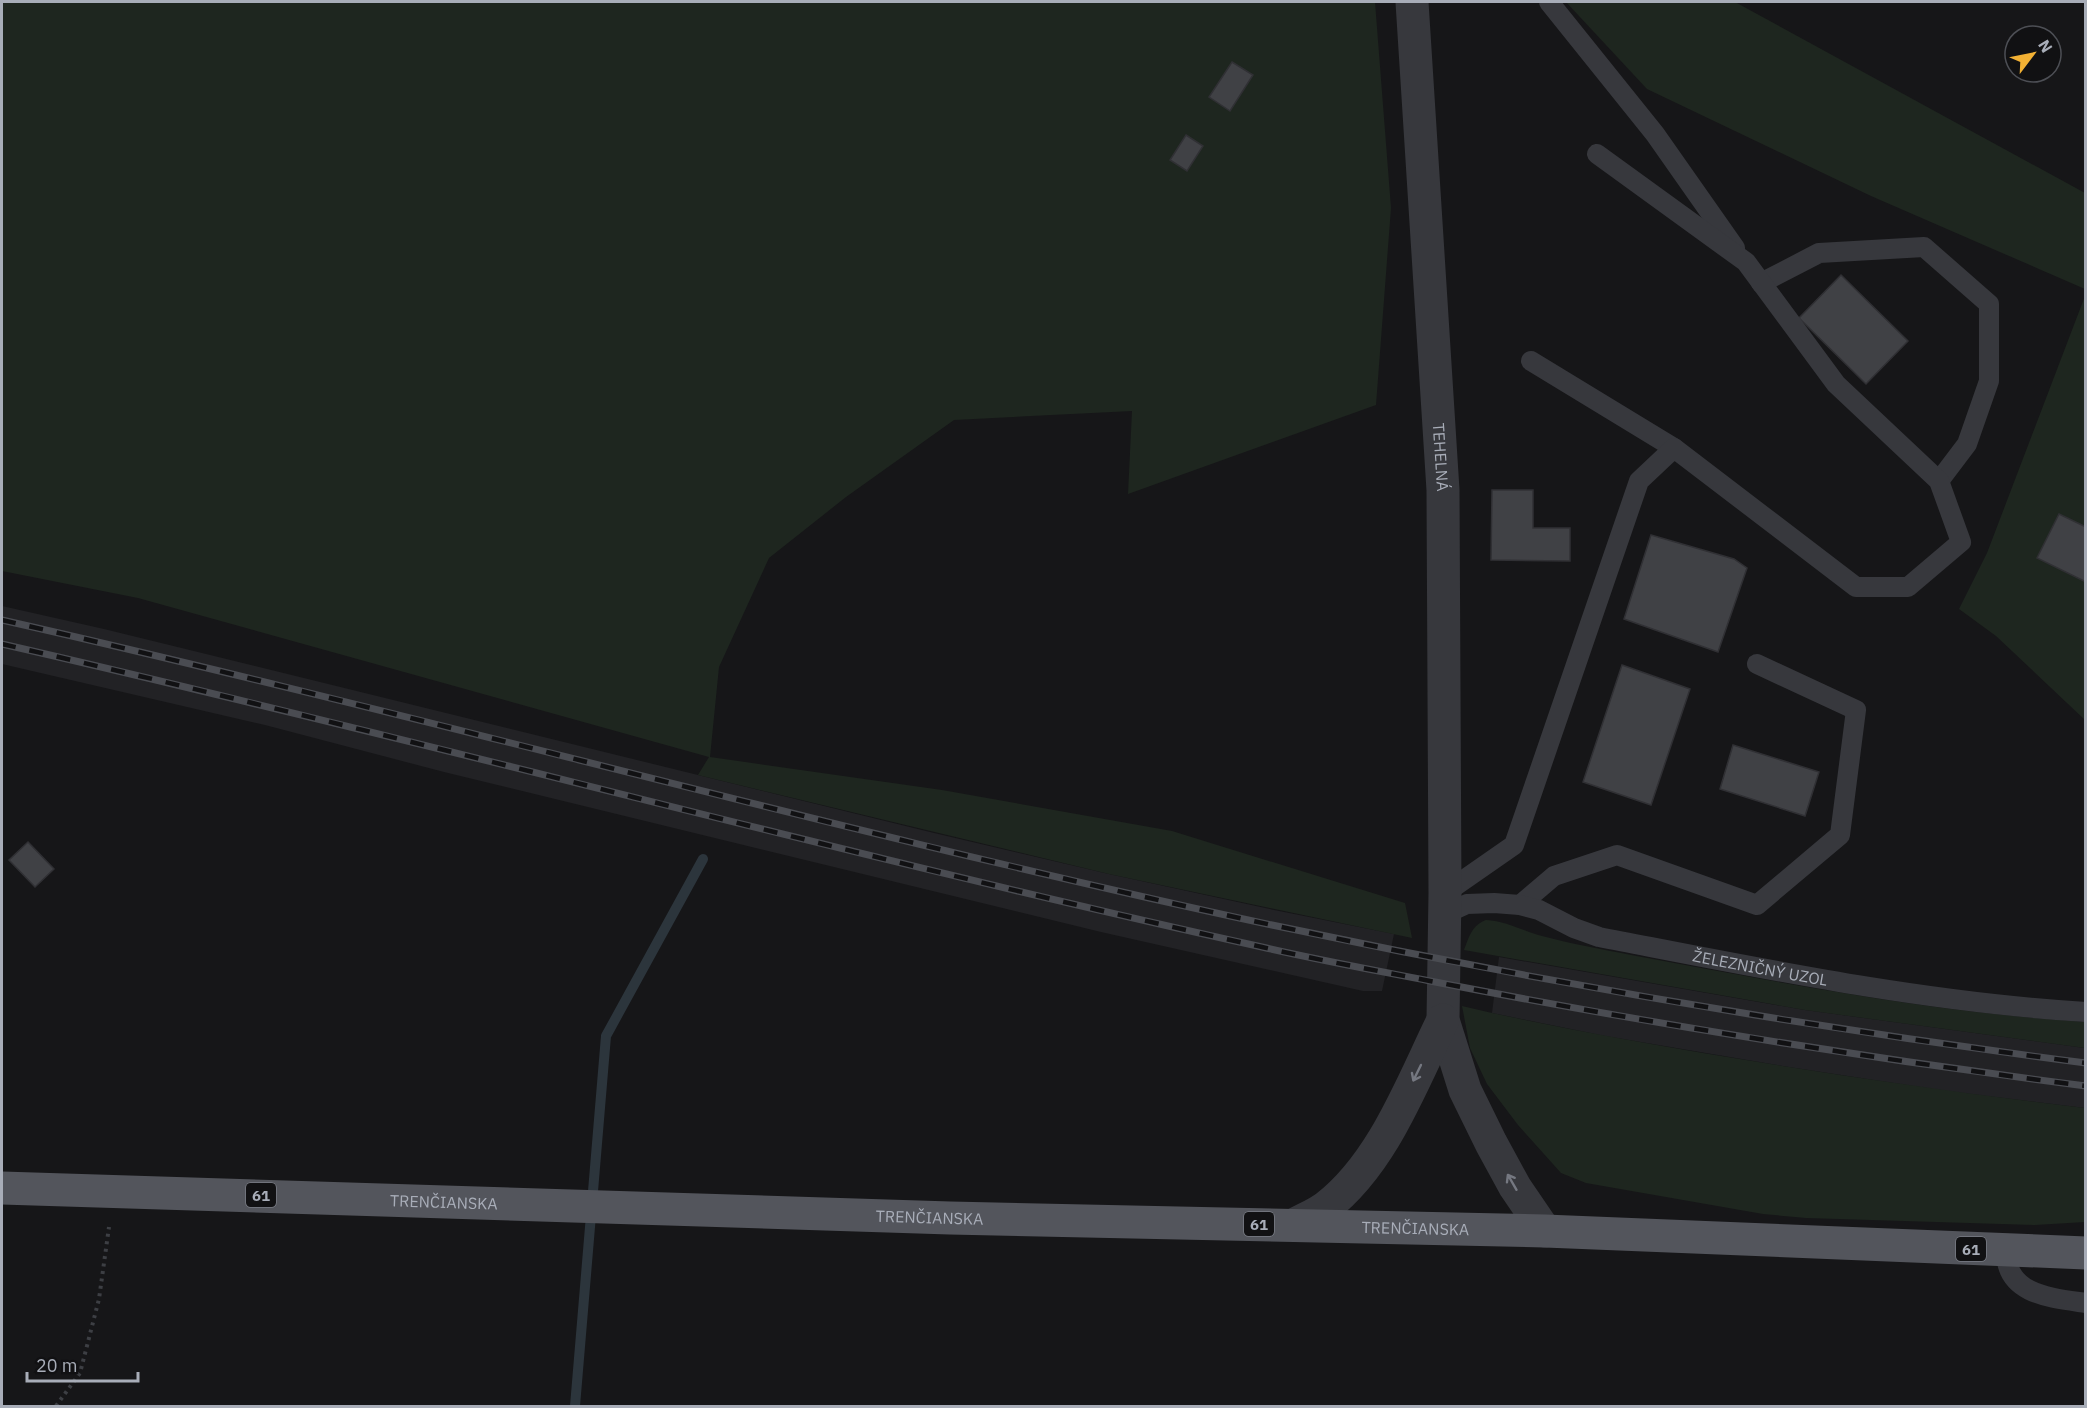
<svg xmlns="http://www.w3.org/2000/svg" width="2087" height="1408" viewBox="0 0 2087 1408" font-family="'IBM Plex Sans',sans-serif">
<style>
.built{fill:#222225}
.green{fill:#1e261f}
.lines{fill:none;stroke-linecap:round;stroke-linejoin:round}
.stream{stroke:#2c353c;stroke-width:10}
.building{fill:#404145;stroke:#303034;stroke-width:1.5}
.path{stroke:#3d3f44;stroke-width:4;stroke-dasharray:3 4.5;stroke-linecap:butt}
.service{stroke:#37383d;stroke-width:20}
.minor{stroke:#37383d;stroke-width:33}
.primary{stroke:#53555c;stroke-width:33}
.rail-casing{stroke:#4a4c52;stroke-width:7}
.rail{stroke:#111113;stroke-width:4.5;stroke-dasharray:14;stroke-linecap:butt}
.oneway{stroke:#757881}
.labels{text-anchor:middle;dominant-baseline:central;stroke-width:4.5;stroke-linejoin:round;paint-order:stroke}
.shield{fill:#111113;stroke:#7b7e86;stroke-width:1.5}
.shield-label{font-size:15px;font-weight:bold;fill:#a8adb8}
.street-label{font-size:16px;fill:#a8adb8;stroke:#111113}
</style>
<rect width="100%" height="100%" fill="#161618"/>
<g class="built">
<polygon points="2,606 104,629 934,833 1109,874 1274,910 1394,934 1382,991 1363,991 1101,932 444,772 265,725 2,664"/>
<polygon points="1499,957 1805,1010 2085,1048 2085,1108 1946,1091 1795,1068 1605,1036 1492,1013"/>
</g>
<g class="green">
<polygon points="2,2 1375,2 1391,208 1376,405 1128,494 1132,411 954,420 846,497 769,558 719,667 710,757 942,790 1172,831 1405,903 1412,938 1109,874 698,775 709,757 138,598 2,571"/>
<polygon points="1566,2 1735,2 2085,193 2085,289 1871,196 1647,89"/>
<polygon points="2085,296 2085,720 1996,636 1959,609 1987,553"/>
<path d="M1486 920C1506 921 1523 931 1542 936 1571 944 1602 949 1631 955 1782 983 1933 1012 2085 1022V1048L1805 1010 1464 950C1469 937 1472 925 1486 920Z"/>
<path d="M1462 1006C1542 1025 1623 1039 1703 1053 1830 1074 1957 1093 2085 1108V1222L2035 1225 1806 1218 1763 1214 1586 1183 1561 1173 1518 1125 1487 1084 1470 1048Z"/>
</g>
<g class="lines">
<polyline class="stream" points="575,1406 606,1036 703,859"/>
</g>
<g class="building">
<polygon points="1232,62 1253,75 1230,111 1209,97"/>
<polygon points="1186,135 1203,146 1187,171 1170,160"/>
<polygon points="1841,275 1908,341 1866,384 1799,318"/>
<polygon points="1492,490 1533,490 1533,528 1570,528 1570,561 1491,560"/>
<polygon points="2059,514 2086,527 2086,582 2037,558"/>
<polygon points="1651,535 1734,559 1747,568 1718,652 1624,619"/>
<polygon points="1622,665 1690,689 1651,805 1583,782"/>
<polygon points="1733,745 1819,772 1805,816 1720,789"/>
<polygon points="28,842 54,869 35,887 9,860"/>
</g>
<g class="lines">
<polyline class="path" points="56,1406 80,1373 99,1299 109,1227"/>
<g class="service">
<polyline points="1549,2 1655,134 1735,248"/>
<polyline points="1761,283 1819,253 1924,247 1989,304 1989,381 1967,444 1939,481"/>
<polyline points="1531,361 1674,448"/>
<polyline points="1445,893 1514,845 1639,481 1674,448 1856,587 1908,587 1961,542 1939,481 1836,384 1746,262 1597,154"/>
<polyline points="1520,905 1554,876 1617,855 1757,905 1840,835 1856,710 1757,664"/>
<path id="s1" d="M1445 914 1467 904 1494 903 1520 905 1539 910 1574 928 1599 937C1760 968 1921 1002 2086 1012"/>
<path d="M2006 1250C2005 1295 2051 1298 2086 1303"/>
</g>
<g class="minor">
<path id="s2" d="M1412 2 1443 490 1445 893 1443 1020 1465 1090 1491 1143 1515 1187 1545 1231"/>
<path d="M1294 1225C1304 1219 1317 1214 1326 1207 1383 1163 1412 1083 1443 1020"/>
</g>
<path class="primary" id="s3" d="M2 1188 950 1218 1545 1231 2086 1253"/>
<defs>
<g id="rail">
<path d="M2 620C426 716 846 834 1272 925 1542 982 1813 1028 2086 1063"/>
<path d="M2 644C423 740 840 854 1262 947 1318 960 1374 970 1430 981 1647 1023 1866 1058 2086 1086"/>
</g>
</defs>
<use href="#rail" class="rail-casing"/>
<use href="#rail" class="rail"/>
</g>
<defs><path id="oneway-shaft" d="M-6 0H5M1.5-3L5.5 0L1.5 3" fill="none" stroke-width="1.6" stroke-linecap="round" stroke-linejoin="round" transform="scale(1.5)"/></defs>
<g class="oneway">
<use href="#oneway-shaft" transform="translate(1417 1073) rotate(116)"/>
<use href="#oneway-shaft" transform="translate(1512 1182) rotate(-120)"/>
</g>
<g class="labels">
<g class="shield">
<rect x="246" y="1183" width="30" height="24" rx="4.5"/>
<rect x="1244" y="1212" width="30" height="24" rx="4.5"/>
<rect x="1956" y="1237" width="30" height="24" rx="4.5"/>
</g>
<g class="shield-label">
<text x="261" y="1195">61</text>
<text x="1259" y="1224">61</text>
<text x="1971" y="1249">61</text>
</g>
<g class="street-label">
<text stroke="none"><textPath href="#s2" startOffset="456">TEHELNÁ</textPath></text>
<text stroke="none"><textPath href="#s1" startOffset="327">ŽELEZNIČNÝ UZOL</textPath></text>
<text stroke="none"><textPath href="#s3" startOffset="442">TRENČIANSKA</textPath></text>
<text stroke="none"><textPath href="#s3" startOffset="928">TRENČIANSKA</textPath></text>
<text stroke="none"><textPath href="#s3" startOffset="1414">TRENČIANSKA</textPath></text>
</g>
</g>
<rect width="2087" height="1408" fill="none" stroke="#a8adb8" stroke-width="6"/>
<g transform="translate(2033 54) rotate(58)"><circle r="28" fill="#111113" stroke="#4d4f55" stroke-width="1.5"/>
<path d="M0-4.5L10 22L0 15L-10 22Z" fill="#f2b134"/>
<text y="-9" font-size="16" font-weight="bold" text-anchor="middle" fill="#a8adb8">N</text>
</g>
<path d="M27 1372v9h111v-9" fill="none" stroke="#a8adb8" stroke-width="3"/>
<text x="36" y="1372" font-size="18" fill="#a8adb8" stroke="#111113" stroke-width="4.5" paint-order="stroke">20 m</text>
</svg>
